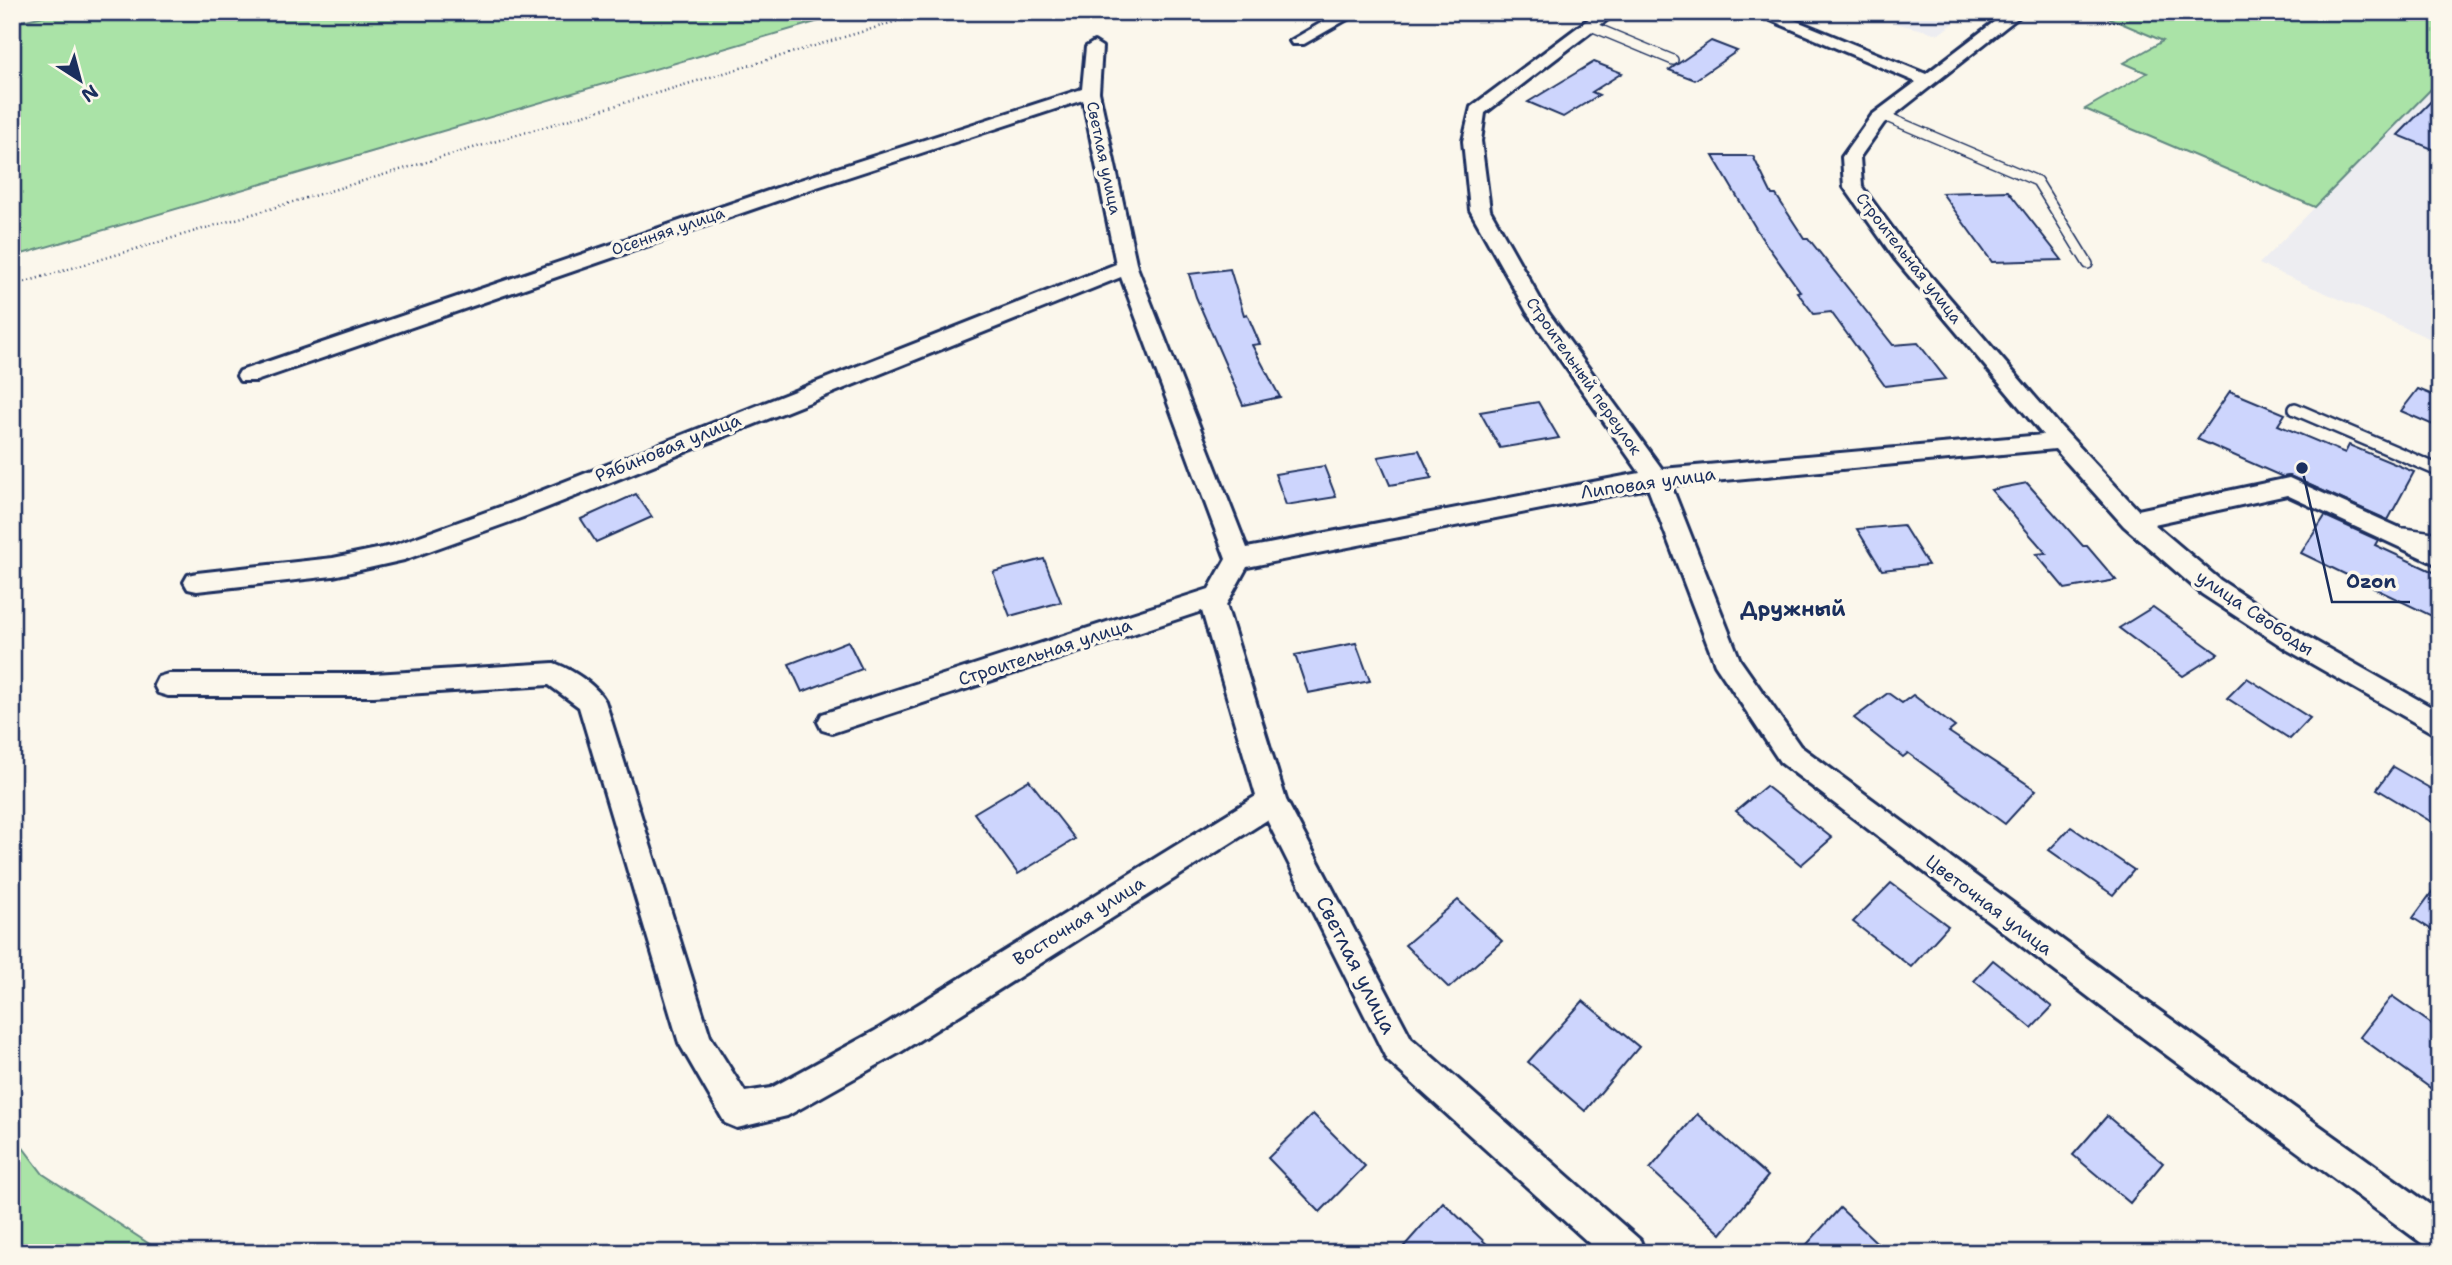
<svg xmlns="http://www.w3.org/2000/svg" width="2452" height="1265" viewBox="0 0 2452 1265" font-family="'Shantell Sans',sans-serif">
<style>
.built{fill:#ededf1}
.green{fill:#aae3a7;stroke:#628982;stroke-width:2}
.building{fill:#cdd5fd;stroke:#1b2f5e;stroke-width:2}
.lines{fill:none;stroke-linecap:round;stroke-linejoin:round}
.lane-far1-casing{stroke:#1b2f5e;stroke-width:12}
.lane-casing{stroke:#1b2f5e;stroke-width:16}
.street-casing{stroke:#1b2f5e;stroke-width:6}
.path{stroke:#1b2f5e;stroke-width:2.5;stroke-dasharray:1 3.5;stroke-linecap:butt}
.lane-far1{stroke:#fbf7ec;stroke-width:9}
.lane{stroke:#fbf7ec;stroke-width:11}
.street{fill:#fbf7ec;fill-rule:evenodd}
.labels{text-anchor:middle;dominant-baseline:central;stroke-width:7;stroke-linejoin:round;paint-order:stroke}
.far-street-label{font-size:16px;fill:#1b2f5e;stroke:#fbf7ec}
.street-label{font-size:18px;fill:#1b2f5e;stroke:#fbf7ec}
.quarter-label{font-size:21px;font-weight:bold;fill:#1b2f5e;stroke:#fbf7ec}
.near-street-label{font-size:21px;fill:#1b2f5e;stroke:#fbf7ec}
.leader{fill:none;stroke:#1b2f5e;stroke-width:2.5}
.callout-dot{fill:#1b2f5e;stroke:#fbf7ec;stroke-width:2.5}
.callout-label{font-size:19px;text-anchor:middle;font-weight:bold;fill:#1b2f5e;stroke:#fbf7ec;stroke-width:7;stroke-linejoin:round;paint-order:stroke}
</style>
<rect width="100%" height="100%" fill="#fbf7ec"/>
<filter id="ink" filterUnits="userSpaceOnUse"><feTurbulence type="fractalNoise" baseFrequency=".0143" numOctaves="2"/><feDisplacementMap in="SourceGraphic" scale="14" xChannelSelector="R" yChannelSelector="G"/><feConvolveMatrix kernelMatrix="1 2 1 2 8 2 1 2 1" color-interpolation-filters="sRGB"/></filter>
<g filter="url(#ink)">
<g class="built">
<polygon points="1850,12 1969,12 1939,34"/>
<polygon points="2440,80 2440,343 2259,264"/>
</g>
<g class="green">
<polygon points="62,12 850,12 12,257 12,23"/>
<polygon points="2106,12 2440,12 2440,80 2315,207 2085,109 2147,73 2124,63 2163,41 2102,15"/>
<polygon points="12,1133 43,1174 163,1253 12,1253"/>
</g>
<g class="building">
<polygon points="1711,41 1737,51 1695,80 1669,70"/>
<polygon points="1594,62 1622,73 1592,92 1599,95 1563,117 1528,102"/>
<polygon points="2440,92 2440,152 2398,135"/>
<polygon points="1713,156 1753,156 1772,195 1776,195 1804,238 1808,238 1893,345 1918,343 1946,379 1885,386 1831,312 1814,314 1797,292 1800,291 1761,237"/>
<polygon points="2008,191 2062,260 1992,262 1942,193"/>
<polygon points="1230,269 1244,315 1247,314 1260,344 1252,345 1280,397 1243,405 1196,297 1189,274"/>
<polygon points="2418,389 2440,398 2440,428 2401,411"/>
<polygon points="2230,391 2285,414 2278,425 2345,453 2349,445 2414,472 2388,520 2290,476 2283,477 2197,439"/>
<polygon points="1538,402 1559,438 1500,448 1480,412"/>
<polygon points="1419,450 1432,478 1390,485 1378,457"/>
<polygon points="1324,466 1336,497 1286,505 1275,474"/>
<polygon points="2027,483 2083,546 2087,546 2116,580 2065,589 2036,554 2046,553 1991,490"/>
<polygon points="636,494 652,517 596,542 581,519"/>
<polygon points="2325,516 2378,540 2375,545 2440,575 2440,620 2301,553"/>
<polygon points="1903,525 1928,565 1882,570 1857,529"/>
<polygon points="1044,559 1061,602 1010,616 993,572"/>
<polygon points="2153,607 2218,654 2183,676 2119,628"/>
<polygon points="848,641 862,669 802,692 789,664"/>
<polygon points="1356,643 1370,681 1308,693 1295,655"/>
<polygon points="2247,678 2310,718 2290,739 2227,698"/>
<polygon points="1888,693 1902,703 1913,695 1955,727 1949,732 2036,790 2005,824 1908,753 1903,757 1854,718"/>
<polygon points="2393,767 2440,794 2440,827 2377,789"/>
<polygon points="1029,780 1075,839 1018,874 974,813"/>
<polygon points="1766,786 1832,838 1801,865 1736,811"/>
<polygon points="2071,827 2134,870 2113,895 2049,850"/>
<polygon points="2440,881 2440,935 2413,918"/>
<polygon points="1891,883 1948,926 1911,967 1853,922"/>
<polygon points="1458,900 1502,941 1449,988 1405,945"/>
<polygon points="1993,960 2052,1007 2032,1028 1974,981"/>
<polygon points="2392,996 2440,1030 2440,1095 2360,1037"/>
<polygon points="1583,1001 1639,1047 1585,1111 1528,1062"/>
<polygon points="1313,1114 1365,1166 1320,1212 1268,1158"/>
<polygon points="1697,1114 1768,1176 1721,1234 1650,1169"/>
<polygon points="2107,1116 2163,1163 2130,1203 2073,1155"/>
<polygon points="1443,1202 1496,1253 1398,1253"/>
<polygon points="1840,1208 1888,1253 1799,1253"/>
</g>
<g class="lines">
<defs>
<g id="lane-far1">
<polyline points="1591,26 1673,60"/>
<polyline points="1882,115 2037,181 2088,264"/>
</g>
<g id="lane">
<polyline points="2295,409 2440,471"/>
<polyline points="2404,534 2440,539"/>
</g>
<g id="street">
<polygon points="1340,12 1360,12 1304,44 1292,44 1290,41"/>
<path d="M1598 12H1617L1485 113 1481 141 1490 210 1547 311 1662 469 2043 435 1895 259 1844 187 1842 157 1872 115 1916 82 1752 12H1775L1926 74 2007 12H2025L1884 123 1860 157 1862 187 1909 251 2060 426 2138 510 2289 478 2440 546V566L2287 495 2154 524 2220 580 2304 635 2440 712V737L2286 649 2202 594 2124 526 2055 449 1671 485 1740 660 1800 746 2133 992 2440 1212V1252L2427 1247 2111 1014 1780 762 1715 664 1648 488 1247 567 1226 605 1286 800 1411 1038 1640 1240 1645 1253H1600L1387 1060 1267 820 899 1053 787 1116 737 1128 725 1123 679 1043 579 707 549 685 374 696H168L158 693 154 685 158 677 168 674H374L554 663C571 669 596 685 605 701L710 1036 745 1092 771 1088 875 1031 1256 796 1202 611 832 733 822 730 818 722 822 714 1209 589 1226 559 1121 277 526 516 404 560 333 576 197 591 188 589 184 582 188 575 197 573 333 558 392 546 508 504 1116 264 1083 100 811 189 256 381H240L237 376 240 371 797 181 1082 89 1086 47 1094 42 1102 47 1099 92 1137 267 1247 548 1640 473 1527 312 1470 210 1463 141 1471 107Z"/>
</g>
</defs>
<use href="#lane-far1" class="lane-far1-casing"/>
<use href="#lane" class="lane-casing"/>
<use href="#street" class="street-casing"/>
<polyline class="path" points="12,286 928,12"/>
<use href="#lane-far1" class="lane-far1"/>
<use href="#lane" class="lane"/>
<use href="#street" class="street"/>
</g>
</g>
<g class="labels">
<g class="far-street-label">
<text transform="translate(1104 158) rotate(78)">Светлая улица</text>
<text transform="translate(668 231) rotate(-19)">Осенняя улица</text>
<text transform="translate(1909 258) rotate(52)">Строительная улица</text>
<text transform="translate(1584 376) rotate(55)">Строительный переулок</text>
</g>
<g class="street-label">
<text transform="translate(668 448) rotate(-22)">Рябиновая улица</text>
<text transform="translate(1648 483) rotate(-8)">Липовая улица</text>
<text transform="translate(2255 613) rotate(34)">улица Свободы</text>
<text transform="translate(1045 652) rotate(-18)">Строительная улица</text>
<text transform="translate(1989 905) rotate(37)">Цветочная улица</text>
<text transform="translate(1079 921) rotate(-32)">Восточная улица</text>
</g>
<g class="quarter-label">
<text x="1793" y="609">Дружный</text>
</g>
<g class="near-street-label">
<text transform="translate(1356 965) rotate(63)">Светлая улица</text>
</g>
</g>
<path class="leader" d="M2302 468L2332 602H2410"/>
<circle class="callout-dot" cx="2302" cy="468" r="7"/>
<g class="callout-label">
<text x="2371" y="588">Ozon</text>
</g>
<rect width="2452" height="1265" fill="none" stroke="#fbf7ec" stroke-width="42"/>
<rect x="21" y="21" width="2410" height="1223" fill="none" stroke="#1b2f5e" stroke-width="2.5" filter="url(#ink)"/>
<g transform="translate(80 80) rotate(144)" stroke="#fbf7ec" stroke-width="5" paint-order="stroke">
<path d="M0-5L12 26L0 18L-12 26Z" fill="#1b2f5e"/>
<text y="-10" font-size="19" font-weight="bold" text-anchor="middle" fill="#1b2f5e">N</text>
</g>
</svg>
